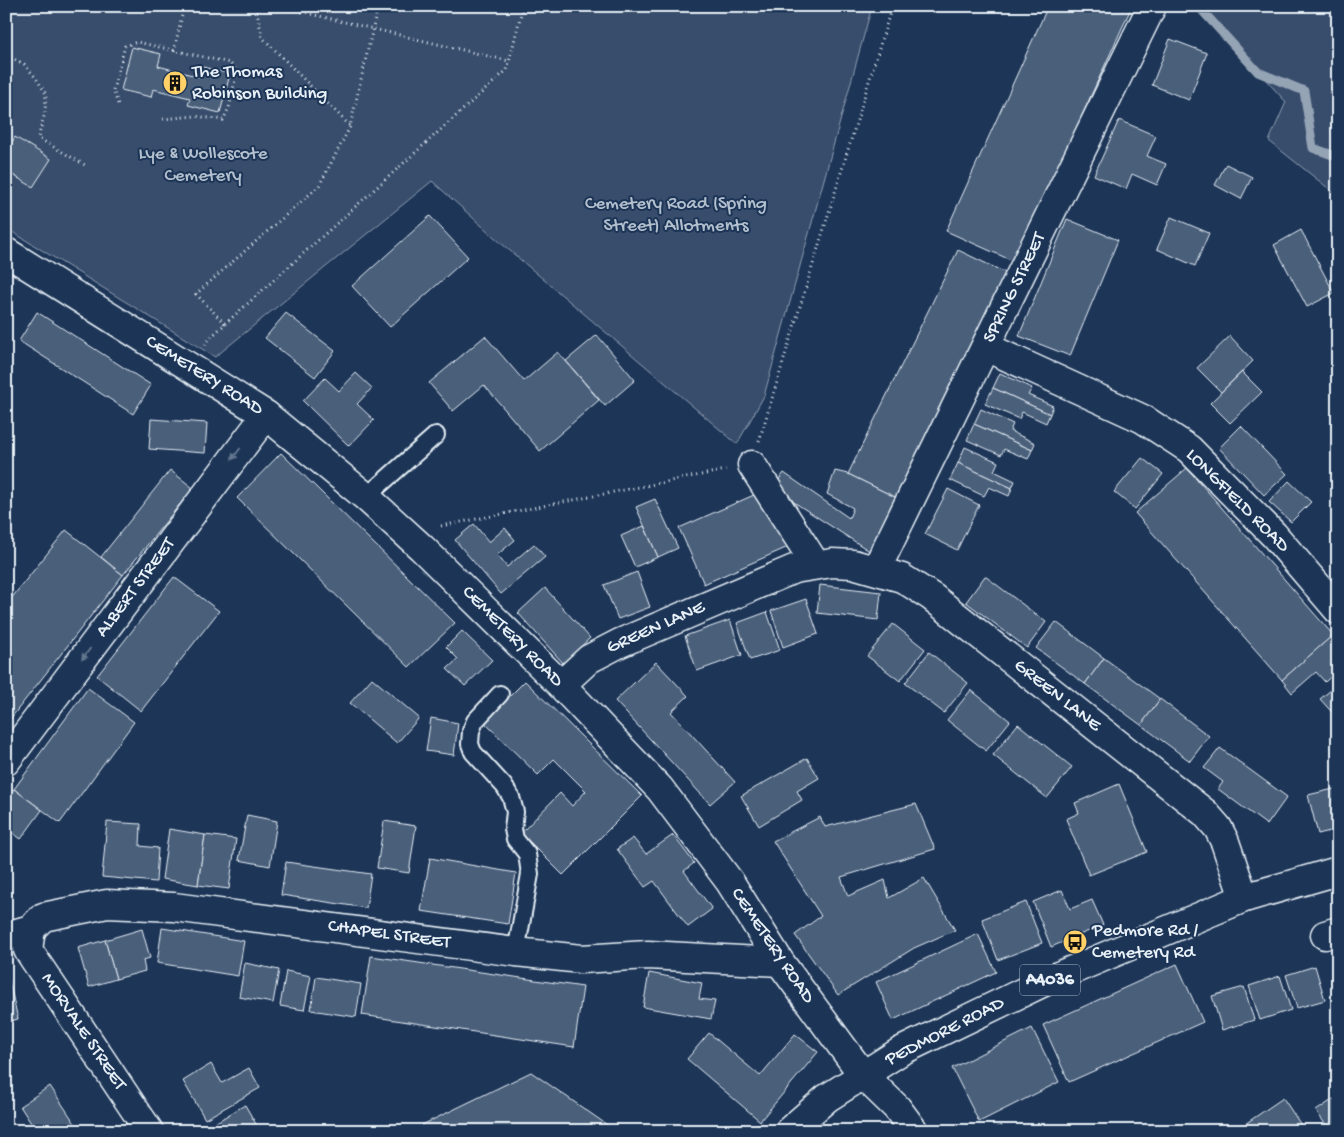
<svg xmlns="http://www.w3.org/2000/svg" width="1344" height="1137" viewBox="0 0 1344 1137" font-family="'Gochi Hand',sans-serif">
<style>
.green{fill:#374d6c;stroke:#909fb2}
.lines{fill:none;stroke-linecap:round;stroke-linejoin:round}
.stream{stroke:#95a4b5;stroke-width:9}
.building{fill:#495e7a;stroke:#e8f1f8}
.service-casing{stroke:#e8f1f8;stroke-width:20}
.minor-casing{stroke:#e8f1f8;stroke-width:31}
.tertiary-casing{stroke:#e8f1f8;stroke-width:31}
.trunk-casing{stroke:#e8f1f8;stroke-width:31}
.path{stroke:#e8f1f8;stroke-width:3;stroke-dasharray:1 4;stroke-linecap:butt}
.service{stroke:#1d3557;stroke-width:16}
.minor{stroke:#1d3557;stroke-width:28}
.tertiary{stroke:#1d3557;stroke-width:28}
.trunk{stroke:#1d3557;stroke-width:28}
.oneway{fill:#64778f}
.labels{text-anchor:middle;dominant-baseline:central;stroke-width:4;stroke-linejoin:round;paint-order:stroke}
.shield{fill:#1d3557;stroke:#abb9c8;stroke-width:1}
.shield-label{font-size:18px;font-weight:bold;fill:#e8f1f8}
.poi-label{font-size:19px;fill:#e8f1f8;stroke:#1d3557;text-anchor:start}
.park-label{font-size:19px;fill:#b3c0ce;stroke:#1d3557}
.street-label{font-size:19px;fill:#e8f1f8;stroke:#1d3557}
</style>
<rect width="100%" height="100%" fill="#1d3557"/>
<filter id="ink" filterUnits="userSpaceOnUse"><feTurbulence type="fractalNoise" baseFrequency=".02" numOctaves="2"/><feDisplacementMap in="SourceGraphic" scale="10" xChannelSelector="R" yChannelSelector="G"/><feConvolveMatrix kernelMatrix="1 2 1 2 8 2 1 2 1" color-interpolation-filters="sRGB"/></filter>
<g filter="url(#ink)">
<g class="green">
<polygon points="6,6 872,6 764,396 737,444 502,244 432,181 215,357 6,228"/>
<polygon points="1198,6 1338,6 1338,196 1269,141 1286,102"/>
</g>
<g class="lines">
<polyline class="stream" points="1198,6 1258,72 1304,91 1313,148 1338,157"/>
</g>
<g class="building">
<polygon points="1048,6 1132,6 1015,262 946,231"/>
<polygon points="1170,39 1207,53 1189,100 1152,85"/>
<polygon points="132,47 161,54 158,66 200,77 203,67 230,74 220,113 188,105 190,98 153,89 151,97 121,90"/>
<polygon points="1119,120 1156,136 1147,156 1166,164 1157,185 1132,174 1126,189 1094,175"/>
<polygon points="15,137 51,159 33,187 6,171 6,152"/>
<polygon points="1226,164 1252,177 1241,199 1215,185"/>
<polygon points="430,216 468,257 390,327 352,286"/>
<polygon points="1171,217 1209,233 1195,266 1157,249"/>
<polygon points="1067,219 1118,240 1070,356 1019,336"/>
<polygon points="1301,230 1334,293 1307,307 1274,245"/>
<polygon points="958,250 1008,274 897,498 848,474"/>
<polygon points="37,312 151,385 133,414 19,341"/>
<polygon points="286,313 335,351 315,377 265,338"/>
<polygon points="597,335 635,380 605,406 566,361"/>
<polygon points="485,336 524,381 558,352 599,400 540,451 484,385 453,411 429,383"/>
<polygon points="1230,336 1253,361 1221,392 1197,368"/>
<polygon points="1242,372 1262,392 1230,423 1210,403"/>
<polygon points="356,373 372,388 357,404 374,420 349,446 303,401 325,378 339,391"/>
<polygon points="1000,373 1032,388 1028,395 1053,406 1050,414 993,388"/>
<polygon points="993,388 1050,414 1046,423 1022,412 1019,419 985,404"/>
<polygon points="981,409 1013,424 1010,431 1035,443 1032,450 974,424"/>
<polygon points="151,419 207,423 205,453 149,449"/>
<polygon points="974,424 1032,450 1028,459 1004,449 1001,455 967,440"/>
<polygon points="1241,426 1287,474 1264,495 1219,448"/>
<polygon points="965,447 998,462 994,471 1015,481 1012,488 958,463"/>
<polygon points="281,453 455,623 409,667 237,498"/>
<polygon points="1142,458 1163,474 1135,509 1114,492"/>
<polygon points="958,463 1012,488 1009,496 989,487 984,496 950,480"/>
<polygon points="1187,468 1333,635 1282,680 1135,513"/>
<polygon points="170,470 193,488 123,575 101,557"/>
<polygon points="835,471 848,474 897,498 871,552 772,488 784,473 849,518 853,508 827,494"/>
<polygon points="1289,481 1311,502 1291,522 1269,502"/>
<polygon points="948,489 979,505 957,550 925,534"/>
<polygon points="763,491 788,547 704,584 679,528"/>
<polygon points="655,499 678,548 658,557 636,507"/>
<polygon points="474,524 489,542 505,528 515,540 497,555 507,567 534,544 545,557 501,594 455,540"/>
<polygon points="644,526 658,557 635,567 621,536"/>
<polygon points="66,530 123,575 7,723 6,605"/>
<polygon points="637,572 650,607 618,619 604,585"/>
<polygon points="985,576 1046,622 1027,648 966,602"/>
<polygon points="174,577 219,611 141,711 97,676"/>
<polygon points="820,585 881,592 878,620 817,613"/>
<polygon points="545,588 590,638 563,663 518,613"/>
<polygon points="806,599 818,634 783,647 771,611"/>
<polygon points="767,612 780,650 750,660 737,623"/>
<polygon points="730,620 742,655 697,671 685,636"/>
<polygon points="1056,622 1104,658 1085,684 1036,648"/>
<polygon points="893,624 925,649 900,681 867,656"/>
<polygon points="462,631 492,660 465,686 447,669 458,659 446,647"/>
<polygon points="1333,635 1338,641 1338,670 1325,682 1316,672 1292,693 1282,680"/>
<polygon points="929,652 968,683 944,713 905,683"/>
<polygon points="1104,658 1160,699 1141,725 1085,684"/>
<polygon points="656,662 688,696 671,712 735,782 710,804 615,701"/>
<polygon points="372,678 419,718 397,743 350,703"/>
<polygon points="525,681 642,796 563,875 521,833 560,793 572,806 586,791 554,759 538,775 484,722"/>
<polygon points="1338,684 1338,719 1320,699"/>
<polygon points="88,688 134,722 60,823 14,789"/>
<polygon points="971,690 1010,721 986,751 947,720"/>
<polygon points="1160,699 1209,736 1190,761 1141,725"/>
<polygon points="431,718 458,723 454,755 426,751"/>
<polygon points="1018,724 1072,767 1047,798 993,755"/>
<polygon points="1220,748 1287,797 1267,825 1218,789 1223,782 1204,768"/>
<polygon points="807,758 819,778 797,791 802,800 759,826 741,796"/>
<polygon points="1119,784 1147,852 1089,875 1066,819 1079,813 1075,803"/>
<polygon points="1338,788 1338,829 1318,834 1308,795"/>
<polygon points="14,789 42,810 21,839 6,828 6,799"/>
<polygon points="916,804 935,849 841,877 848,896 885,880 889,898 924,878 955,930 914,948 838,995 795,935 821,916 773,841 820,817 825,827"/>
<polygon points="247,815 277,821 270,866 239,860"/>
<polygon points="384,821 416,826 409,873 377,868"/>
<polygon points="107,822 141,824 140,846 158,848 156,882 102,877"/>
<polygon points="169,829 205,835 198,885 162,879"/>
<polygon points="205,835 236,839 229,889 198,885"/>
<polygon points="673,835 694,863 684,871 712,909 688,927 654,881 645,887 617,849 633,838 646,854"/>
<polygon points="430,858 516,873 508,924 421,911"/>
<polygon points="286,862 371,874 366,908 281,895"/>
<polygon points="1062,890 1070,909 1092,900 1103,925 1051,947 1033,902"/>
<polygon points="1026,902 1042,943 998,960 982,919"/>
<polygon points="162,928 244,941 238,976 157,963"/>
<polygon points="142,929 150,958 143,960 145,971 116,979 105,940"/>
<polygon points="978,934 996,972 893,1020 876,982"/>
<polygon points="105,940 116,979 89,987 78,948"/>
<polygon points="371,956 583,987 574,1047 362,1015"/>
<polygon points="245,963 279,970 273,1003 239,997"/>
<polygon points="1177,964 1203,1022 1069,1082 1043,1025"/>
<polygon points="1315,966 1325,1000 1297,1008 1286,975"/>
<polygon points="6,968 18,1019 6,1022"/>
<polygon points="286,971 311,976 304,1010 280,1006"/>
<polygon points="649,973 702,983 699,999 715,1001 711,1019 643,1007"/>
<polygon points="1280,976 1291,1010 1260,1020 1249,986"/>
<polygon points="316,977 361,984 356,1017 311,1010"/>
<polygon points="1244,987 1254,1020 1222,1030 1212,996"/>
<polygon points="1032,1028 1059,1082 979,1122 952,1068"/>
<polygon points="709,1033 760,1076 795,1034 818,1052 760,1121 687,1059"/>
<polygon points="211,1064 222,1083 249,1068 260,1088 205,1119 183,1081"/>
<polygon points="531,1072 616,1131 430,1131 422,1125"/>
<polygon points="50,1086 80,1131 36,1131 20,1106"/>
<polygon points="1338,1096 1338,1131 1330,1131 1316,1111"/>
<polygon points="1283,1098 1305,1131 1249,1131 1245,1124"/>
<polygon points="245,1105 260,1131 217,1131 213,1124"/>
<polygon points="1001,1125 1004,1131 989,1131"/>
</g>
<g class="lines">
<defs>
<g id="service">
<polyline points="366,497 436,435"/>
<polyline points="500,694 475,721 471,731 470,744 473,752 504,786 511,797 515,812 513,829 515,839 527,854 530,874 516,952"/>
</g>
<g id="minor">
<polyline points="986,347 1143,419 1189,449 1274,535 1338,610"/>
<polyline points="752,465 816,565"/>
<polyline points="876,570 1152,6"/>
<polyline points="561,685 589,659 620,643 794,569 832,563 853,564 902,578 932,597 1205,813 1218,828 1225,842 1244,898"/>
<polyline points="6,761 266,415"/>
<polyline points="31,929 28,950 149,1131"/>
<polyline points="1325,935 1338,931"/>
<polyline points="6,936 31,929 43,917 107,904 174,907 516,952 581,959 648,955 780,962"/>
<polyline points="863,1075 897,1108 914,1131"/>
</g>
<polyline id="tertiary" points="6,252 266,415 366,497 422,548 561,685 660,789 730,882 780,962 863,1075"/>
<polyline id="trunk" points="789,1131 827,1098 901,1051 1044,982 1244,898 1338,871"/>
</defs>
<use href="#service" class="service-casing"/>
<use href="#minor" class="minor-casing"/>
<use href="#tertiary" class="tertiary-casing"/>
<use href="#trunk" class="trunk-casing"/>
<g class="path">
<polyline points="256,6 262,37 350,126"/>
<polyline points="277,6 509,61"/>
<polyline points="174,51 184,6"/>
<polyline points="6,55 24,64 36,78 46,94 45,113 38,138 85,165"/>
<polyline points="118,104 113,90 125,46 137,42 230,63 237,71 229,108 223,120 195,116 163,119"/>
<polyline points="225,324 507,70 523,6"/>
<polyline points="205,345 211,337 225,324 196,294 319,186 350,127 378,6"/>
<polyline points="759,441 892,6"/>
<polyline points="441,526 726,470"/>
</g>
<use href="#service" class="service"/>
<use href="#minor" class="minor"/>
<use href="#tertiary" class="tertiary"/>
<use href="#trunk" class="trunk"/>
</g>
<defs><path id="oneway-solid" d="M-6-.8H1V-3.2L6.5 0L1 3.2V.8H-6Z" transform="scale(1.25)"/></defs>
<g class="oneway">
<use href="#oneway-solid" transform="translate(236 454) rotate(127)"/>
<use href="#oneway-solid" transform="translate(86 654) rotate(127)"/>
</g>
</g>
<defs>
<symbol id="building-disc" viewBox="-11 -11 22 22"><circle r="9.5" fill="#ffd166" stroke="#1d3557"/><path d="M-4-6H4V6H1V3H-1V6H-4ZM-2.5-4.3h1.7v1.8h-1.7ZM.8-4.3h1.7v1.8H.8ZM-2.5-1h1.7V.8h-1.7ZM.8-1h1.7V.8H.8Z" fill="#111"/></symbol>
<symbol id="bus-disc" viewBox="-11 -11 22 22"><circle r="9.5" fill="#ffd166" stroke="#1d3557"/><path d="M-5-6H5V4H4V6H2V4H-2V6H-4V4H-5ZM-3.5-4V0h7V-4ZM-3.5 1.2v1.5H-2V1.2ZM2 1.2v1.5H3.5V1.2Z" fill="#111"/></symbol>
</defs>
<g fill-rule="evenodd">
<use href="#building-disc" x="161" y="69" width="28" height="28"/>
<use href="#bus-disc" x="1061" y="928" width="28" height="28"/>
</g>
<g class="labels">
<rect class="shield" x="1020" y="964.5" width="60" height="31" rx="4"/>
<g class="shield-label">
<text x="1050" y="980">A4036</text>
</g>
<g class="poi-label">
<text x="192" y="72">The Thomas<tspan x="192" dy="22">Robinson Building</tspan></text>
<text x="1092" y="931">Pedmore Rd /<tspan x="1092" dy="22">Cemetery Rd</tspan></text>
</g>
<g class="park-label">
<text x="203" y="154">Lye &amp; Wollescote<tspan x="203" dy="22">Cemetery</tspan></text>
<text x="676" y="204">Cemetery Road (Spring<tspan x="676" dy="22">Street) Allotments</tspan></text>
</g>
<g class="street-label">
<text transform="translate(1015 288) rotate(-64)">SPRING STREET</text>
<text transform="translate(204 376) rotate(32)">CEMETERY ROAD</text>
<text transform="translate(1237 501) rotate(45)">LONGFIELD ROAD</text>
<text transform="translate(136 588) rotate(-53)">ALBERT STREET</text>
<text transform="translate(656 628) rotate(-24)">GREEN LANE</text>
<text transform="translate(512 637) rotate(45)">CEMETERY ROAD</text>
<text transform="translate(1057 696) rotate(38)">GREEN LANE</text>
<text transform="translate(389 935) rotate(8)">CHAPEL STREET</text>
<text transform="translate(772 946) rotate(56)">CEMETERY ROAD</text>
<text transform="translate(83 1032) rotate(56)">MORVALE STREET</text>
<text transform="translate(945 1032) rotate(-27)">PEDMORE ROAD</text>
</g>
</g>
<rect width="1344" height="1137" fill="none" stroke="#1d3557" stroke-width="25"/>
<rect x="12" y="12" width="1319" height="1112" fill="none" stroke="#e8f1f8" stroke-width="2" filter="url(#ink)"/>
</svg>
